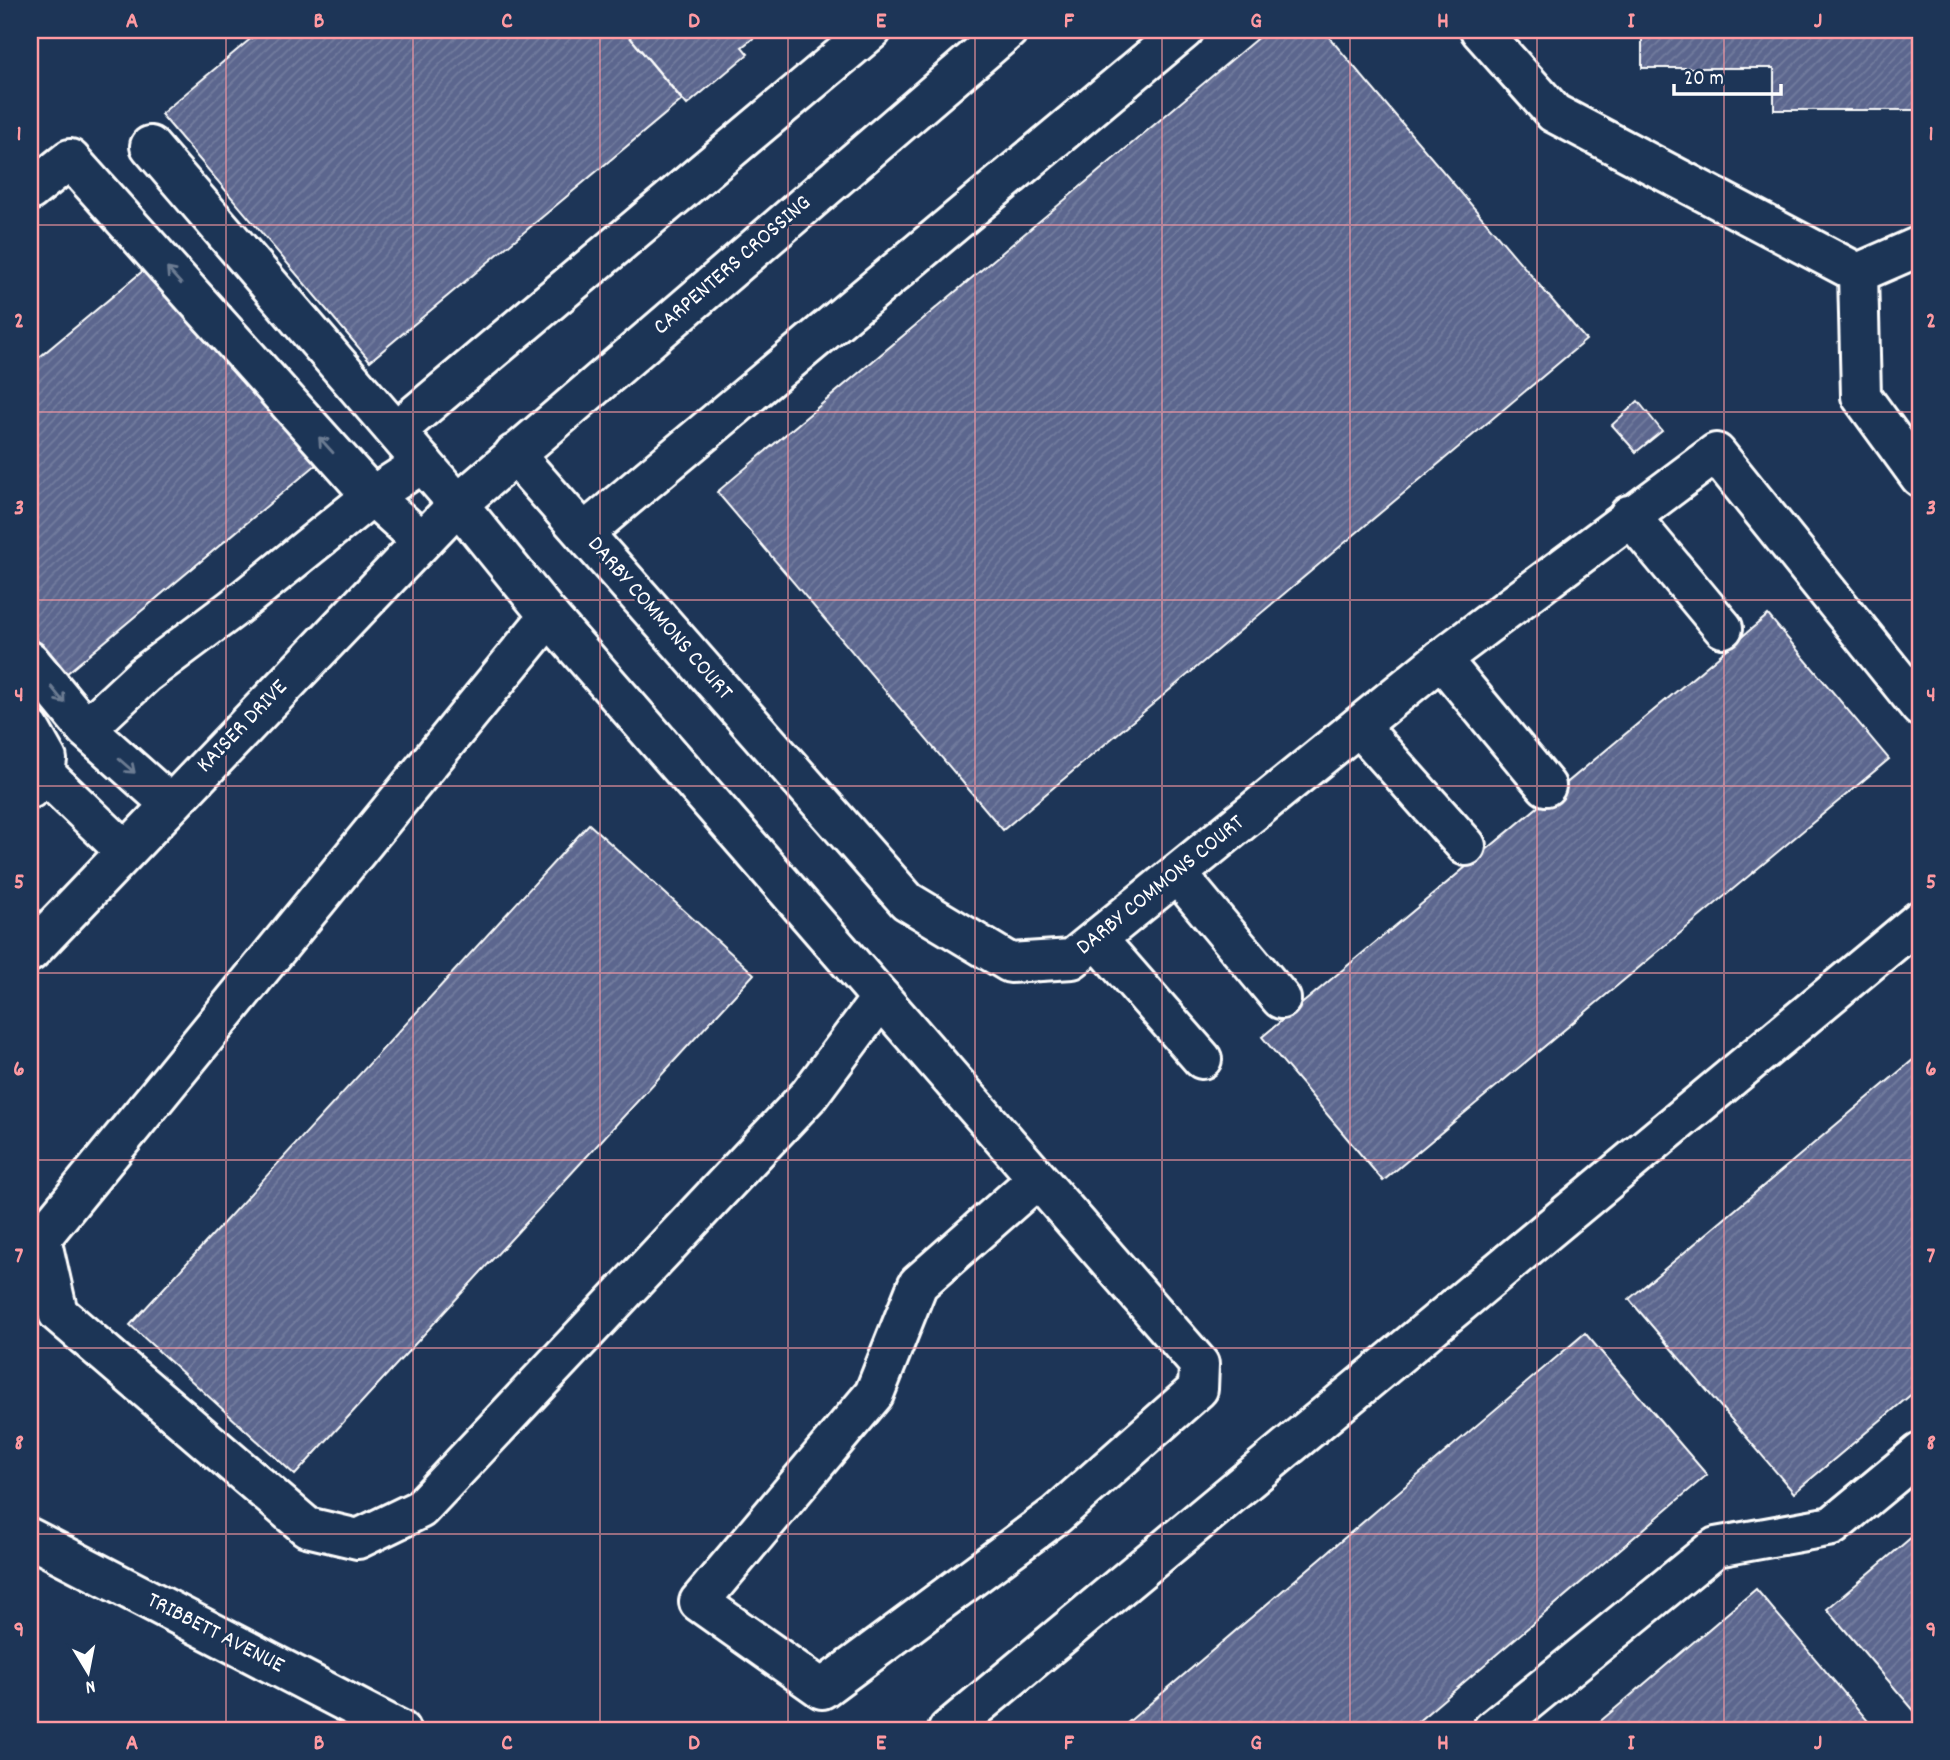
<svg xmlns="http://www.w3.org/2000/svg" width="1950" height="1760" viewBox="0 0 1950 1760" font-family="Dekko,sans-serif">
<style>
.building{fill:url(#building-hatch);stroke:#fff;stroke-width:2}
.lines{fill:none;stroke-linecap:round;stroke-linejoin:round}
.minor-casing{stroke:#fff;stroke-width:44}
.minor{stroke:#1d3557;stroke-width:38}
.oneway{stroke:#6c7c92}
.grid{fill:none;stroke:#ff9aa2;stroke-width:2;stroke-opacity:0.55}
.labels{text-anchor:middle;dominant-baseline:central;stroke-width:6;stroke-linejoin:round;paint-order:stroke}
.street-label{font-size:23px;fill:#fff;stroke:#1d3557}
.neatline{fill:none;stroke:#ff9aa2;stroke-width:2.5}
.grid-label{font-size:23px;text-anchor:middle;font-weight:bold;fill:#ff9aa2}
</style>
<defs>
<pattern id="building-hatch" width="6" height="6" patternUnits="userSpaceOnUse" patternTransform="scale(1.75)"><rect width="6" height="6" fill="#5b668e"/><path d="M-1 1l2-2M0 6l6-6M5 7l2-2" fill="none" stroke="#747d9f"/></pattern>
</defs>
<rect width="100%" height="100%" fill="#1d3557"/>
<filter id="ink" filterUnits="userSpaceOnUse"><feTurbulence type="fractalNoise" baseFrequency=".0143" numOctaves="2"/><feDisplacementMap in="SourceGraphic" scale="14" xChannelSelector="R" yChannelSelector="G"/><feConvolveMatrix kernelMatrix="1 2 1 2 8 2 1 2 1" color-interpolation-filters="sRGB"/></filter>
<g filter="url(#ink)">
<g class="building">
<polygon points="261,30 624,30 682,100 370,361 161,114"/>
<polygon points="624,30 764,30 742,47 748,54 687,105"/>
<polygon points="1267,30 1323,30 1586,340 1003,830 717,492"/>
<polygon points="1642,30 1920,30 1920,110 1774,110 1774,68 1642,68"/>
<polygon points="150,265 317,464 66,674 30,632 30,365"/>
<polygon points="1638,401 1662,431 1636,452 1612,425"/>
<polygon points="1768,615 1889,759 1383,1181 1262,1037"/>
<polygon points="589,824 754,974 295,1475 130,1325"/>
<polygon points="1920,1054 1920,1387 1794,1493 1629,1299"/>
<polygon points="1585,1333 1707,1475 1408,1730 1119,1730"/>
<polygon points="1920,1530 1920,1709 1916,1713 1827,1609"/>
<polygon points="1756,1589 1868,1721 1857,1730 1590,1730"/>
</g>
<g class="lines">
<defs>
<g id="minor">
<polyline points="1480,30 1554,113 1858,273 1861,396 1920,477"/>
<polyline points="150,146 458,504 549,616 1199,1364 1198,1389 1056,1515 822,1689 699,1602 874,1394 918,1284 1037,1179"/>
<polyline points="30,191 70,159 372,496 422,541"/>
<polyline points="1858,273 1920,246"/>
<polyline points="396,431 872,30"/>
<polyline points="514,454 907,901 1010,963 1072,959 1441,659 1716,453 1920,707"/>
<polyline points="1629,515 1723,628"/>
<polyline points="584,533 1184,30"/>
<polyline points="549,616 41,1238 58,1313 307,1527 358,1539 420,1509 809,1095 881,998"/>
<polyline points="1441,659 1546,786"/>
<polyline points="30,661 86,729 169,803"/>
<polyline points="1359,726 1466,846"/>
<polyline points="30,729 47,759 45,774"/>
<polyline points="86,729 145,674 232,609 372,496 423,463"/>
<polyline points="30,789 45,774 124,850"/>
<polyline points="1177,874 1281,999"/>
<polyline points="1097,939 1202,1059"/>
<polyline points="30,952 458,504 1008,30"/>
<polyline points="30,1538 400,1730"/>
<polyline points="948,1730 1920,920"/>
<polyline points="1492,1730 1716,1547 1832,1526 1920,1453"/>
</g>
</defs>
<use href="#minor" class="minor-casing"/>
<use href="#minor" class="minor"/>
</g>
<defs><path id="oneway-shaft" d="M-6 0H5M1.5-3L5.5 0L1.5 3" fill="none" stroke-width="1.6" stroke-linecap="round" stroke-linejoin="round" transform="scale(1.75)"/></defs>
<g class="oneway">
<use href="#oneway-shaft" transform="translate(174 276) rotate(-132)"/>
<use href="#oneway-shaft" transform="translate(326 445) rotate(-132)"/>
<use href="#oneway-shaft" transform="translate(58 695) rotate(51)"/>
<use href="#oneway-shaft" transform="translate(127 766) rotate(41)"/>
</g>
</g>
<path class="grid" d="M226 30V1730M413 30V1730M600 30V1730M788 30V1730M975 30V1730M1162 30V1730M1350 30V1730M1537 30V1730M1724 30V1730M30 225H1920M30 412H1920M30 600H1920M30 786H1920M30 973H1920M30 1160H1920M30 1348H1920M30 1534H1920"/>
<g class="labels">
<g class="street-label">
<text transform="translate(733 266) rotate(-41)">CARPENTERS CROSSING</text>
<text transform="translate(659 619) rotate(49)">DARBY COMMONS COURT</text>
<text transform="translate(243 727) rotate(-46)">KAISER DRIVE</text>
<text transform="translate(1161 886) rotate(-39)">DARBY COMMONS COURT</text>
<text transform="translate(215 1634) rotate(27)">TRIBBETT AVENUE</text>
</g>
</g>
<rect width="1950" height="1760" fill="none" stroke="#1d3557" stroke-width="77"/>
<g transform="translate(88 1672) rotate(170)" stroke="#1d3557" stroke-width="5" paint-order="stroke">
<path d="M0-5L12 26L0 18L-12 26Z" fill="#ffffff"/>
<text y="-10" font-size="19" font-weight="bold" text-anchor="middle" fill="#ffffff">N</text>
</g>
<path d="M1674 84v10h107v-10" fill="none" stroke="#ffffff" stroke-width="3.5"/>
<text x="1684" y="84" font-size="21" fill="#ffffff" stroke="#1d3557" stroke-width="5" paint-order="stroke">20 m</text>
<rect x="38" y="38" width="1874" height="1684" class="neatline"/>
<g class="grid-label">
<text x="132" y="27">A</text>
<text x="319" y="27">B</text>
<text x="507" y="27">C</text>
<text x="694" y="27">D</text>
<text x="881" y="27">E</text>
<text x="1069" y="27">F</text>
<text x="1256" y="27">G</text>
<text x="1443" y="27">H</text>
<text x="1631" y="27">I</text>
<text x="1818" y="27">J</text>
<text x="19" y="140">1</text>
<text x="1931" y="140">1</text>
<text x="19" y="327">2</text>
<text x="1931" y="327">2</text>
<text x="19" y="514">3</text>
<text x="1931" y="514">3</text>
<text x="19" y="701">4</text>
<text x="1931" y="701">4</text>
<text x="19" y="888">5</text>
<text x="1931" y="888">5</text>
<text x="19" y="1075">6</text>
<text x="1931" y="1075">6</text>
<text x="19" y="1262">7</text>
<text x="1931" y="1262">7</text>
<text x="19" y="1449">8</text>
<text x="1931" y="1449">8</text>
<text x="19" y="1636">9</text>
<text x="1931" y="1636">9</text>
<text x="132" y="1749">A</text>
<text x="319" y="1749">B</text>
<text x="507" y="1749">C</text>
<text x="694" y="1749">D</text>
<text x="881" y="1749">E</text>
<text x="1069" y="1749">F</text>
<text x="1256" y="1749">G</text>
<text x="1443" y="1749">H</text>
<text x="1631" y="1749">I</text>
<text x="1818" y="1749">J</text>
</g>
</svg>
